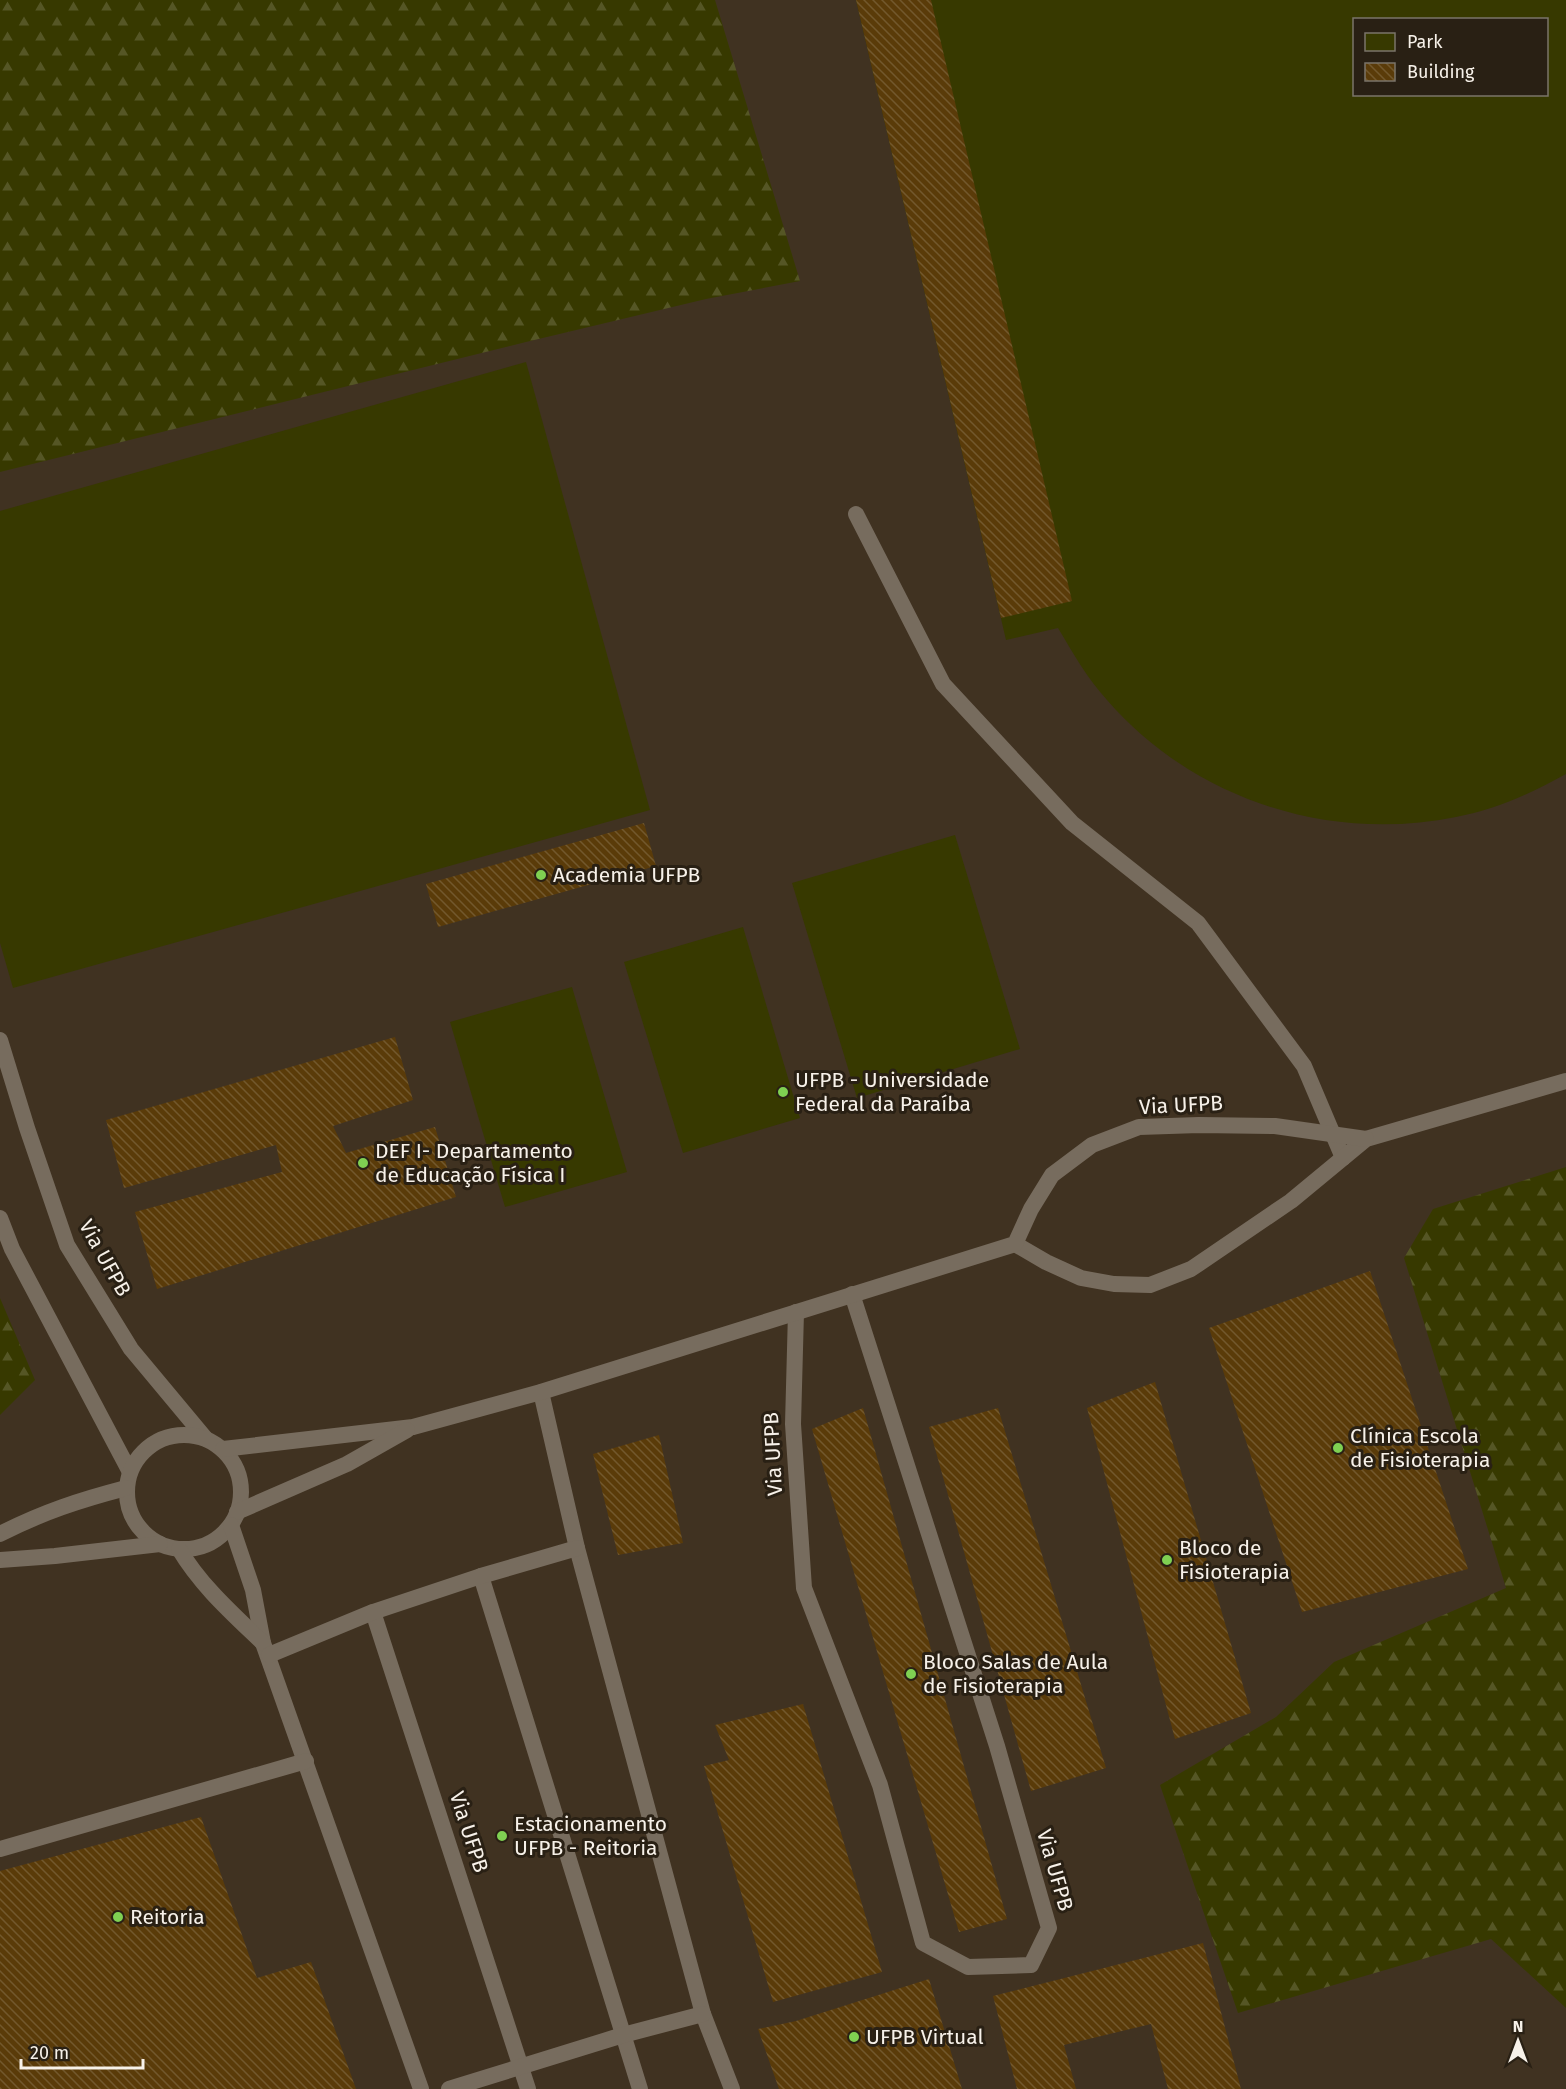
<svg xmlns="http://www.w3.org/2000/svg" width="1566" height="2089" viewBox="0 0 1566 2089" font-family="'Fira Sans',sans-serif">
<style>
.built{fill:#403221;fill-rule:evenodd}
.forest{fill:url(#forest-firs)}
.park{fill:#373900;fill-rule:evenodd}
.building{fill:url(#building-back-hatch)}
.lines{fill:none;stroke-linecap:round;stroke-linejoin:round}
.service{stroke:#776c5e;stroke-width:16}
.poi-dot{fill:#7fd052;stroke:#292014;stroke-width:2}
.labels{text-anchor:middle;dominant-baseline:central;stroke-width:6;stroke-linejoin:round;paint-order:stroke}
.poi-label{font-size:21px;fill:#f7f1e9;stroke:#292014;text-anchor:start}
.street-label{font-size:21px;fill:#f7f1e9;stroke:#292014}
</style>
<defs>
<pattern id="forest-firs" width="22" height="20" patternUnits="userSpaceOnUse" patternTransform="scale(1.5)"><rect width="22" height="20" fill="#373900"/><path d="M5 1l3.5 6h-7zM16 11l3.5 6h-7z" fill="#555625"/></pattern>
<pattern id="building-back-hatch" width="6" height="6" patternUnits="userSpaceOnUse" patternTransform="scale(1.5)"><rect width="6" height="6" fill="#5a3b09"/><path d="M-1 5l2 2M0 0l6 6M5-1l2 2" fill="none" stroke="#72582d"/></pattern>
</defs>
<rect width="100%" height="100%" fill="#332a1e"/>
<path class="built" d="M0 0H1566V2089H0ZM1354 20H1546V94H1354Z"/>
<g class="forest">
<polygon points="0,0 715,0 800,281 706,299 526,342 0,472"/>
<polygon points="1566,1167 1566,2008 1491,1939 1238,2013 1160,1785 1276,1717 1334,1662 1506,1588 1404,1258 1433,1209"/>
<polygon points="0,1298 35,1380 0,1415"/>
</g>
<g class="park">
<path d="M856 0H1566V774C1532 793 1495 810 1456 817 1328 843 1193 799 1107 700 1087 678 1073 653 1058 628L1006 640ZM1354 20H1546V94H1354Z"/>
<polygon points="526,362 650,810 13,988 0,943 0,511"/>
<polygon points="955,835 1020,1049 857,1098 792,883"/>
<polygon points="743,927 800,1118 683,1153 624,962"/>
<polygon points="572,987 627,1172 505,1207 450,1022"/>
</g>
<g class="building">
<polygon points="856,0 931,0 1072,601 1001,618"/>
<polygon points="644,823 656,866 438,927 426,884"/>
<polygon points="395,1037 413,1100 333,1126 346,1153 435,1127 456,1197 157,1289 135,1212 282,1172 276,1145 124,1188 106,1120"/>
<polygon points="1370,1271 1468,1569 1302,1612 1209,1328"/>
<polygon points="1155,1382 1251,1713 1175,1739 1087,1408"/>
<polygon points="863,1408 1007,1919 959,1932 812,1429"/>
<polygon points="998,1408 1106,1768 1031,1791 929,1427"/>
<polygon points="659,1435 683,1543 618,1555 593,1454"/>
<polygon points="803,1704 882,1972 773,2002 704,1766 729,1760 715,1725"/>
<polygon points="201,1817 257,1978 311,1962 356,2089 0,2089 0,1871"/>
<polygon points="1203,1943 1241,2089 1168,2089 1151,2024 1064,2045 1076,2089 1017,2089 993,1996"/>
<polygon points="929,1979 962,2089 779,2089 758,2029 796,2021"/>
</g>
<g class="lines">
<g class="service">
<polyline points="856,514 943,684 1072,823 1198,923 1304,1066 1343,1158"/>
<polyline points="0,1040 27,1128 67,1245 131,1349 206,1439"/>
<polyline points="0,1218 12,1249 130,1472"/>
<polyline points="1015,1244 1046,1262 1081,1278 1114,1284 1150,1285 1191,1269 1291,1201 1366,1139 1566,1081"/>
<polyline points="796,1312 793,1424 804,1588 880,1785 923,1943 968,1967 1031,1965 1049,1928 997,1746 852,1294"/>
<polyline points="541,1392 577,1548 703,2014 732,2089"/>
<circle cx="184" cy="1492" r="57"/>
<polyline points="223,1449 413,1427 541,1392 1015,1244 1031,1209 1052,1175 1092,1145 1139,1127 1199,1125 1275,1126 1366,1139"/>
<polyline points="237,1512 347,1464 407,1430"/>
<polyline points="231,1525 253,1590 263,1643 421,2089"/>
<path d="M0 1534C43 1512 80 1500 126 1488"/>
<path d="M179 1549C201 1586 233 1614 263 1643"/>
<polyline points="0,1560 55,1556 160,1544"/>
<polyline points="481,1576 640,2089"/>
<polyline points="373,1612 528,2089"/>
<polyline points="269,1655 373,1612 481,1576 577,1548"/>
<polyline points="0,1849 306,1761"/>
<polyline points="449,2089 623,2035 703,2014"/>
</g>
</g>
<g class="poi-dot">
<circle cx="541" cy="875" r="6"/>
<circle cx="783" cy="1092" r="6"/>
<circle cx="363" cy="1163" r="6"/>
<circle cx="1338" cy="1448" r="6"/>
<circle cx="1167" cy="1560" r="6"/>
<circle cx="911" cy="1674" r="6"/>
<circle cx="502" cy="1836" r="6"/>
<circle cx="118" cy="1917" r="6"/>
<circle cx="854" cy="2037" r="6"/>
</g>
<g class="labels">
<g class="poi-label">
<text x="553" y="875">Academia UFPB</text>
<text x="795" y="1080">UFPB - Universidade<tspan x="795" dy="24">Federal da Paraíba</tspan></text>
<text x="375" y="1151">DEF I- Departamento<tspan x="375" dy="24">de Educação Física I</tspan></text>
<text x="1350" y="1436">Clínica Escola<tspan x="1350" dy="24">de Fisioterapia</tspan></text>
<text x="1179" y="1548">Bloco de<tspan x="1179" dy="24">Fisioterapia</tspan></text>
<text x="923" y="1662">Bloco Salas de Aula<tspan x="923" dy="24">de Fisioterapia</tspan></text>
<text x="514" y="1824">Estacionamento<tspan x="514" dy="24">UFPB - Reitoria</tspan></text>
<text x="130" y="1917">Reitoria</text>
<text x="866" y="2037">UFPB Virtual</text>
</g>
<g class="street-label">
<text transform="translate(1181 1105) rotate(-3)">Via UFPB</text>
<text transform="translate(105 1258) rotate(61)">Via UFPB</text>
<text transform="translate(773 1454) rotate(-93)">Via UFPB</text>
<text transform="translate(469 1832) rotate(72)">Via UFPB</text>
<text transform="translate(1055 1870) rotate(74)">Via UFPB</text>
</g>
</g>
<rect x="1353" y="18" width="195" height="78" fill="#292014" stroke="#7b7469" stroke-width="1.5"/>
<rect x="1365" y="33" width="30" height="18" fill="#373900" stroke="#7b7469" stroke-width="1.5"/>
<text x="1407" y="48" font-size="18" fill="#f7f1e9">Park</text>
<rect x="1365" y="63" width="30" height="18" fill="url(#building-back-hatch)" stroke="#7b7469" stroke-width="1.5"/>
<text x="1407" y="78" font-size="18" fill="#f7f1e9">Building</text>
<g transform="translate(1518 2041)" stroke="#292014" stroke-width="4.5" paint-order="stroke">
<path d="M0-4.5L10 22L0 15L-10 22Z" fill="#f7f1e9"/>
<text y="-9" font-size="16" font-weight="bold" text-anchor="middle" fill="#f7f1e9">N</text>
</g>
<path d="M21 2059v9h122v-9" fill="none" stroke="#f7f1e9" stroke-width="3"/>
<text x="30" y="2059" font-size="18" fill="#f7f1e9" stroke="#292014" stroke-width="4.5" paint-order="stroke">20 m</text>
</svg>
